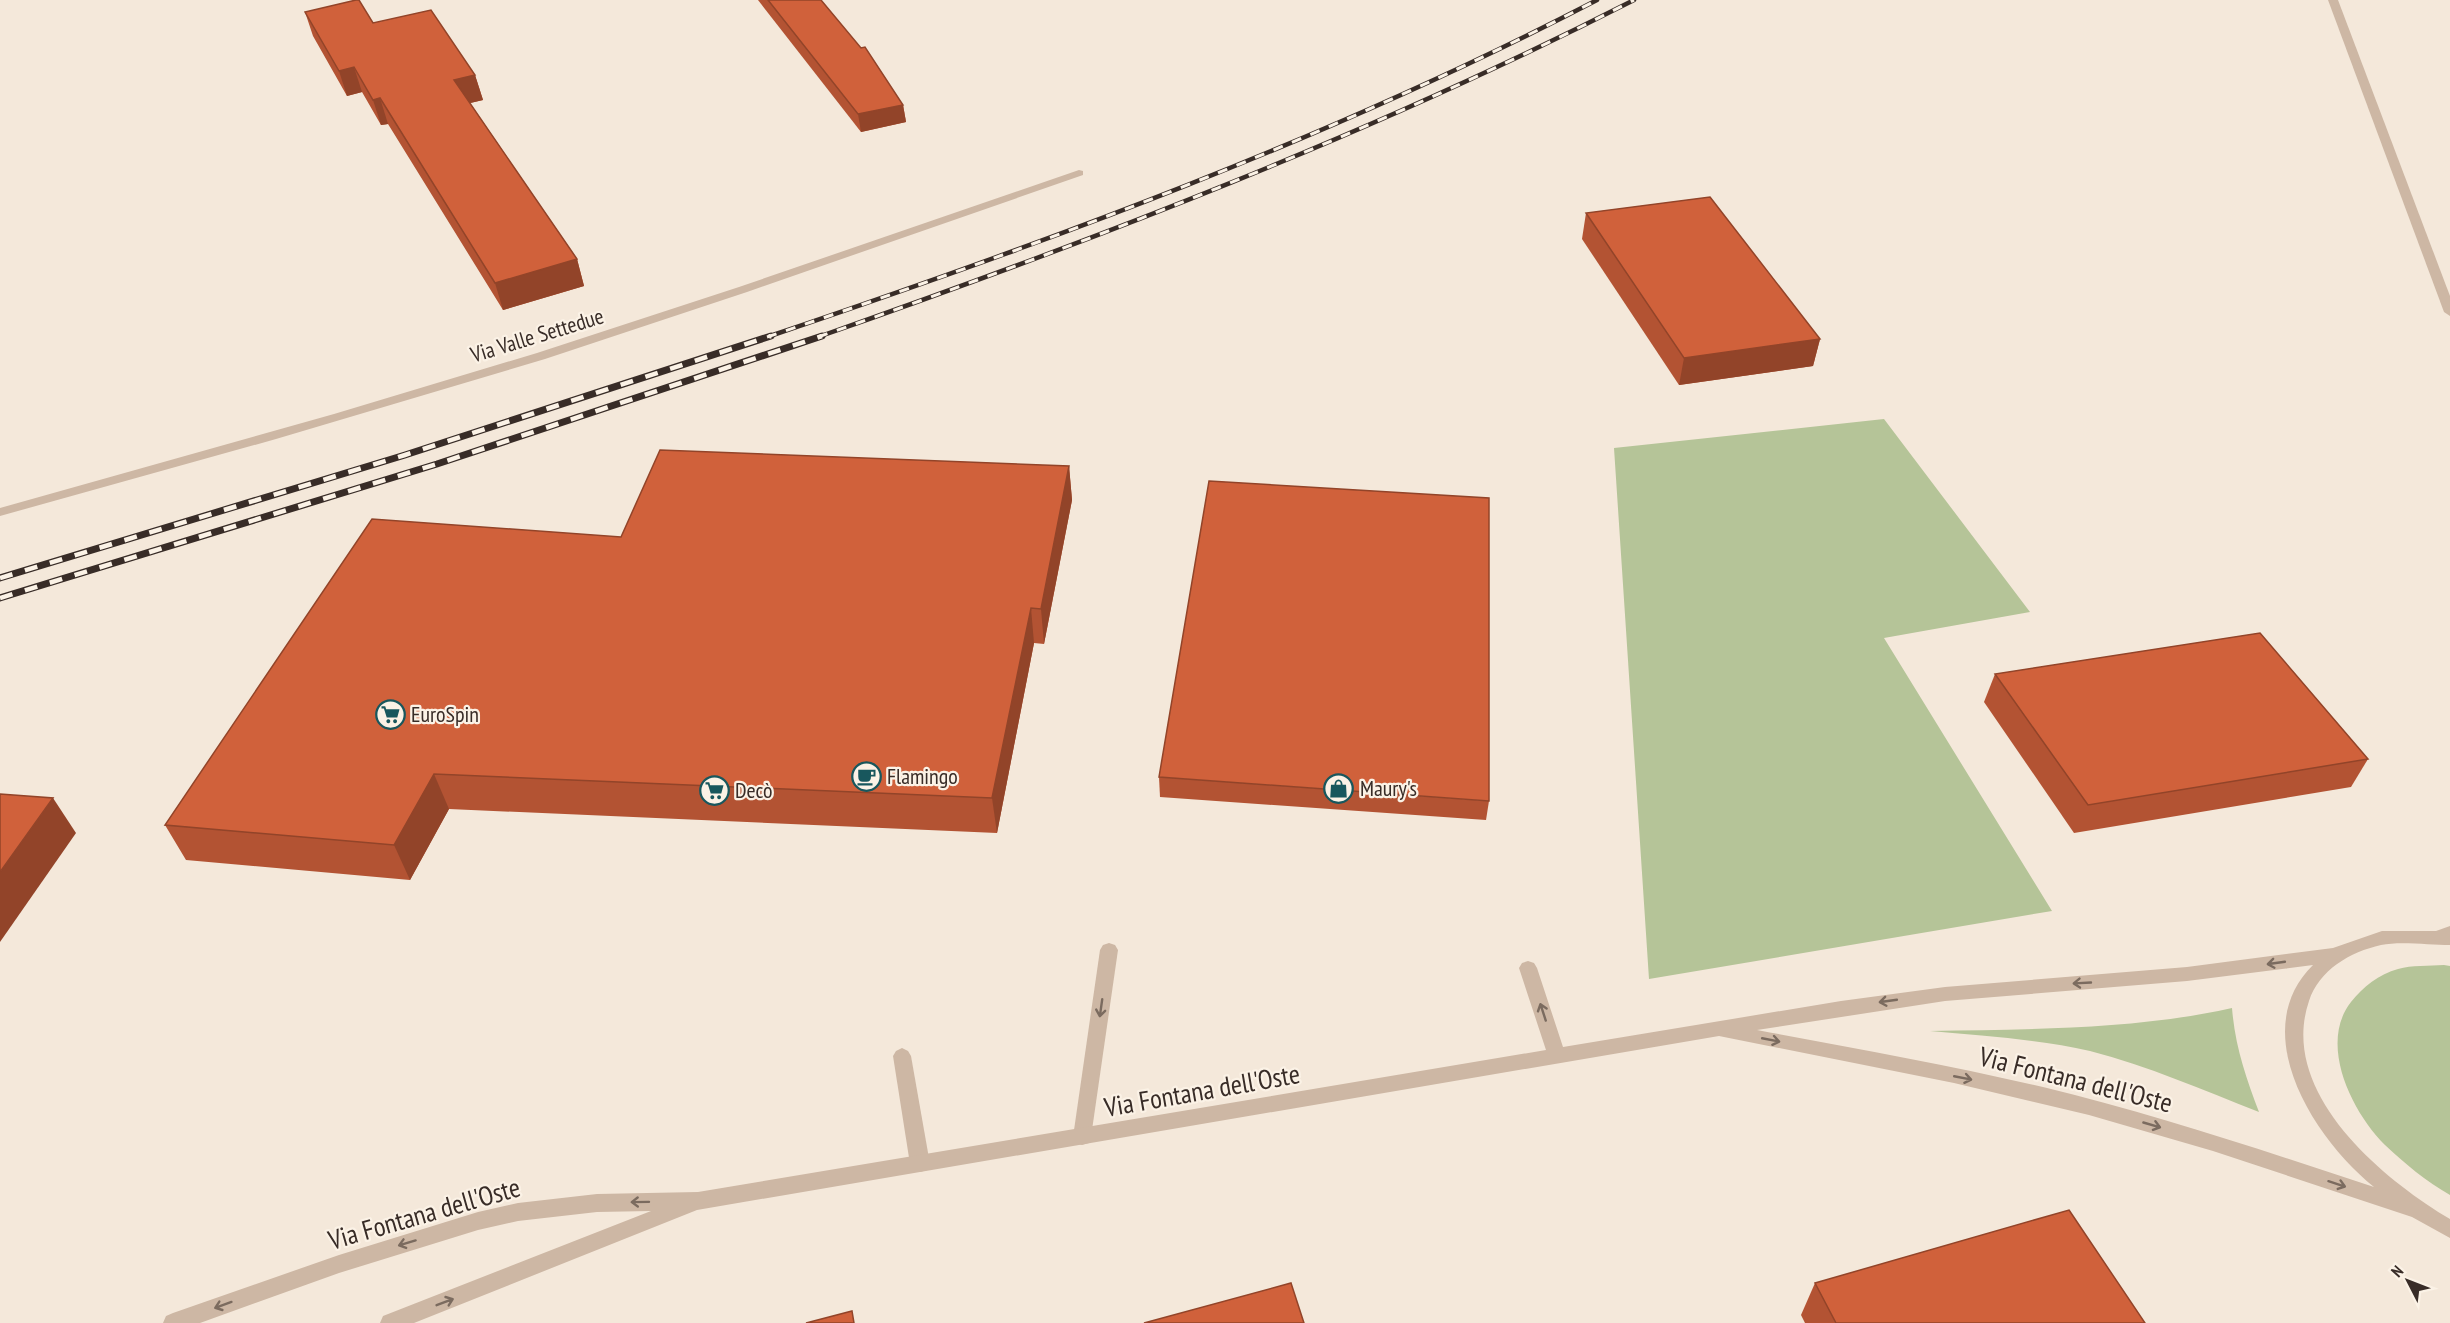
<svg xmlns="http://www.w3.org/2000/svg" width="2450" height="1323" viewBox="0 0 2450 1323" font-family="'PT Sans Narrow',sans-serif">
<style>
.green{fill:#b5c498}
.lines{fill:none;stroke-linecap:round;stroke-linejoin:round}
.service{fill:#cdb7a4;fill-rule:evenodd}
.minor{fill:#cdb7a4;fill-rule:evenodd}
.tertiary{fill:#cdb7a4;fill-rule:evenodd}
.rail-far1-casing{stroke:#382c27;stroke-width:4.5}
.rail-casing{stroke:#382c27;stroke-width:7}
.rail-far1{stroke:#fbf2e6;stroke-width:3;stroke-dasharray:10;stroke-linecap:butt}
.rail{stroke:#fbf2e6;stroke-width:4.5;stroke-dasharray:13;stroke-linecap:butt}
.wall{fill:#b35333}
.shaded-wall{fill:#924429}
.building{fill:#d0613b;stroke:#924429;stroke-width:1.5}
.oneway{stroke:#7b6b5f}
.labels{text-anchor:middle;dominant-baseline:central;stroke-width:4.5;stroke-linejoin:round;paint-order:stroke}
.street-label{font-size:22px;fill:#382c27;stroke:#fbf2e6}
.poi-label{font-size:22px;fill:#382c27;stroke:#fbf2e6;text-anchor:start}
.near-street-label{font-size:27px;fill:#382c27;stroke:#fbf2e6}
</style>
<rect width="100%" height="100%" fill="#f4e8da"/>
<g class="green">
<polygon points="1884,419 2030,612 1884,638 2052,911 1649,979 1614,448"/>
<path d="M2444 965 2450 966V1195C2427 1182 2404 1163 2385 1145 2352 1112 2318 1044 2351 1002 2363 987 2379 974 2398 969 2412 965 2429 966 2444 965Z"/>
<path d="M2232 1008C2235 1046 2246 1078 2259 1112 2203 1090 2148 1066 2090 1051 2039 1039 1982 1036 1930 1031 2031 1029 2133 1030 2232 1008Z"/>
</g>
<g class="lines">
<g class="service">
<polygon points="1109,943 1115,945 1118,950 1091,1137 1089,1143 1082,1145 1075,1143 1073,1137 1100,950 1103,945"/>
<polygon points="902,1048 908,1051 911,1056 930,1164 927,1170 920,1172 913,1170 910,1164 893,1056 896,1051"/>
</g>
<g class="minor">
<polygon points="1079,170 1083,171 1083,175 747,292 545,359 276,439 0,516 0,508 334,414 537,353 739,287"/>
<path d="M2382 931H2450V945C2430 945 2400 941 2381 945 2350 952 2319 970 2309 1001 2278 1092 2381 1178 2450 1219V1238L2412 1217 2213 1151 2089 1115 1954 1083 1719 1036 697 1210 414 1323H380L383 1316 651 1211 597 1212 518 1221 478 1230 339 1273 200 1323H163L166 1316 173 1313 339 1255 478 1212 518 1203 597 1194 698 1192 1546 1050 1519 968 1522 963 1528 961 1534 963 1537 968 1563 1047 1841 1001 1945 987 2187 967 2333 948ZM2313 965C2245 1032 2315 1140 2374 1187 2265 1151 2155 1114 2043 1087 1949 1065 1853 1048 1757 1030L1945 1001 2187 981Z"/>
</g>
<g class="tertiary">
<polygon points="2328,0 2338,0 2450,296 2450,316 2444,312"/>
<polygon points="2450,926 2450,940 2442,943 2436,941 2433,936 2436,931"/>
</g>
<defs>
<g id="rail-far1">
<path d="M767 337C1049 242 1332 138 1597 0"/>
<path d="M818 337C1095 240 1372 134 1634 0"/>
</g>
<g id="rail">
<polyline points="0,578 405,455 771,336"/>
<polyline points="0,598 437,464 822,336"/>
</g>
</defs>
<use href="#rail-far1" class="rail-far1-casing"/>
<use href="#rail" class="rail-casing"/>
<use href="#rail-far1" class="rail-far1"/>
<use href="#rail" class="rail"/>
</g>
<g class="wall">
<polygon points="758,0 821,0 903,105 906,122 861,132"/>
<polygon points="305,12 373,23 475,75 483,100 470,103 577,259 584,286 503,310 388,124 381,125 362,92 347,96 313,36"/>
<polygon points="1586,213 1820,339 1813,366 1679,385 1582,239"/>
<polygon points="1069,466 1072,500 1044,644 1034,643 997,833 449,809 410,880 186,860 165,825 621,537"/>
<polygon points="1995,674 2368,759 2351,787 2074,833 1984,702"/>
<polygon points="1159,777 1489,801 1486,820 1160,797"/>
<polygon points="1815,1283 2145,1323 1805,1323 1801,1315"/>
</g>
<g class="shaded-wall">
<polygon points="354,67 362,92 347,96 339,71"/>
<polygon points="475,75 483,100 462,105 454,80"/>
<polygon points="380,98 388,124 381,125 373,100"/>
<polygon points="903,105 906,122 861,132 858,114"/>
<polygon points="577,259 584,286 503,310 495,283"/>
<polygon points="1820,339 1813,366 1679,385 1684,358"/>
<polygon points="1069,466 1072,500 1044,644 1041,609"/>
<polygon points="1031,608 1034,643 997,833 992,798"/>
<polygon points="434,774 449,809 410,880 394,845"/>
<polygon points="53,798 76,833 0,942 0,872"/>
</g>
<g class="building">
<polygon points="356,0 359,0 373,23 431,10 475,75 454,80 577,259 495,283 380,98 373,100 354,67 339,71 305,12"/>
<polygon points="768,0 821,0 861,48 865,47 903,105 858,114"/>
<polygon points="1710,197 1820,339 1684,358 1586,213"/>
<polygon points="660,450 1069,466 1041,609 1031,608 992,798 434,774 394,845 165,825 372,519 621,537"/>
<polygon points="1209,481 1489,498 1489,801 1159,777"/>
<polygon points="2260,633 2368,759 2088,805 1995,674"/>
<polygon points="0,794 53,798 0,872"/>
<polygon points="2069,1210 2145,1323 1836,1323 1815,1283"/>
<polygon points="1291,1283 1304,1323 1144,1323"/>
<polygon points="852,1311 854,1323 806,1323"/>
</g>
<defs><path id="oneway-shaft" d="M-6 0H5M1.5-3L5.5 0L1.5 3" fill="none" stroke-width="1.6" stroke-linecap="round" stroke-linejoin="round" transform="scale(1.5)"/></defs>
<g class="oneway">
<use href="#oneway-shaft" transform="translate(2276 963) rotate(172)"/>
<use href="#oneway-shaft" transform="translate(2082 983) rotate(177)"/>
<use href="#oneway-shaft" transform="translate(1888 1001) rotate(172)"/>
<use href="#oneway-shaft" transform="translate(1101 1008) rotate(98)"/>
<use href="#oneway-shaft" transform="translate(1543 1012) rotate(-108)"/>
<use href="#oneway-shaft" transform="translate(1771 1040) rotate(11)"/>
<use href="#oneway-shaft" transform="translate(1963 1078) rotate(11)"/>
<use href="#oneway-shaft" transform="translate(2152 1125) rotate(16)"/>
<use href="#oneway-shaft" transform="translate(2337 1184) rotate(18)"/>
<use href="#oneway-shaft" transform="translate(640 1202) rotate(179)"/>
<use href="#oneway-shaft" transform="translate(407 1243) rotate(163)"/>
<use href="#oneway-shaft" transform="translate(445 1302) rotate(-21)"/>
<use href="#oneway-shaft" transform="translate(223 1305) rotate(160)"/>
</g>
<defs>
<symbol id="supermarket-ring" viewBox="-11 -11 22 22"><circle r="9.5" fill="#fbf2e6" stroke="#18575d" stroke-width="1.5"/><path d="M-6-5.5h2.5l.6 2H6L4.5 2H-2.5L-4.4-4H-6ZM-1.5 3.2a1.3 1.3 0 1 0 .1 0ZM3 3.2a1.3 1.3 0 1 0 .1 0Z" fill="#18575d"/></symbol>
<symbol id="cafe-ring" viewBox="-11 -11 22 22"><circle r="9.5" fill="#fbf2e6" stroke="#18575d" stroke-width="1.5"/><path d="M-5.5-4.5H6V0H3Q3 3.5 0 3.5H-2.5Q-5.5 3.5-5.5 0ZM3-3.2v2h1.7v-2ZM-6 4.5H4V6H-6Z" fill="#18575d"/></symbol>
<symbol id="shop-ring" viewBox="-11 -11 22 22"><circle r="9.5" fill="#fbf2e6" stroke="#18575d" stroke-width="1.5"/><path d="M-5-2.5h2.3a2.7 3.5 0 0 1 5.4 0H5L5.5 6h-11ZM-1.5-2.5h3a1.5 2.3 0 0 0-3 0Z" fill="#18575d"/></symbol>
</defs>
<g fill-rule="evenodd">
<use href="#supermarket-ring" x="374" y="698" width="33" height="33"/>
<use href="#cafe-ring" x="850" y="760" width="33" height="33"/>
<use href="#shop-ring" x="1322" y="772" width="33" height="33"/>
<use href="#supermarket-ring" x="698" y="774" width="33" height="33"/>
</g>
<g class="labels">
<g class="street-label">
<text transform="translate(537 335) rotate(-17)">Via Valle Settedue</text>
</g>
<g class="poi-label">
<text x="411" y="714">EuroSpin</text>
<text x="887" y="776">Flamingo</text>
<text x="1360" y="788">Maury's</text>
<text x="735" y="790">Decò</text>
</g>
<g class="near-street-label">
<text transform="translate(2076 1079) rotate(14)">Via Fontana dell'Oste</text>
<text transform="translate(1202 1090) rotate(-10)">Via Fontana dell'Oste</text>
<text transform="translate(424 1213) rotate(-16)">Via Fontana dell'Oste</text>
</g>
</g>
<g transform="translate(2408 1281) rotate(312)" stroke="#fbf2e6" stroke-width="4.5" paint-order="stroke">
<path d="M0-4.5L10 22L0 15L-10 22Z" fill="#382c27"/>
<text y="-9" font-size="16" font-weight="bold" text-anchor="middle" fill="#382c27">N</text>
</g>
</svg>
